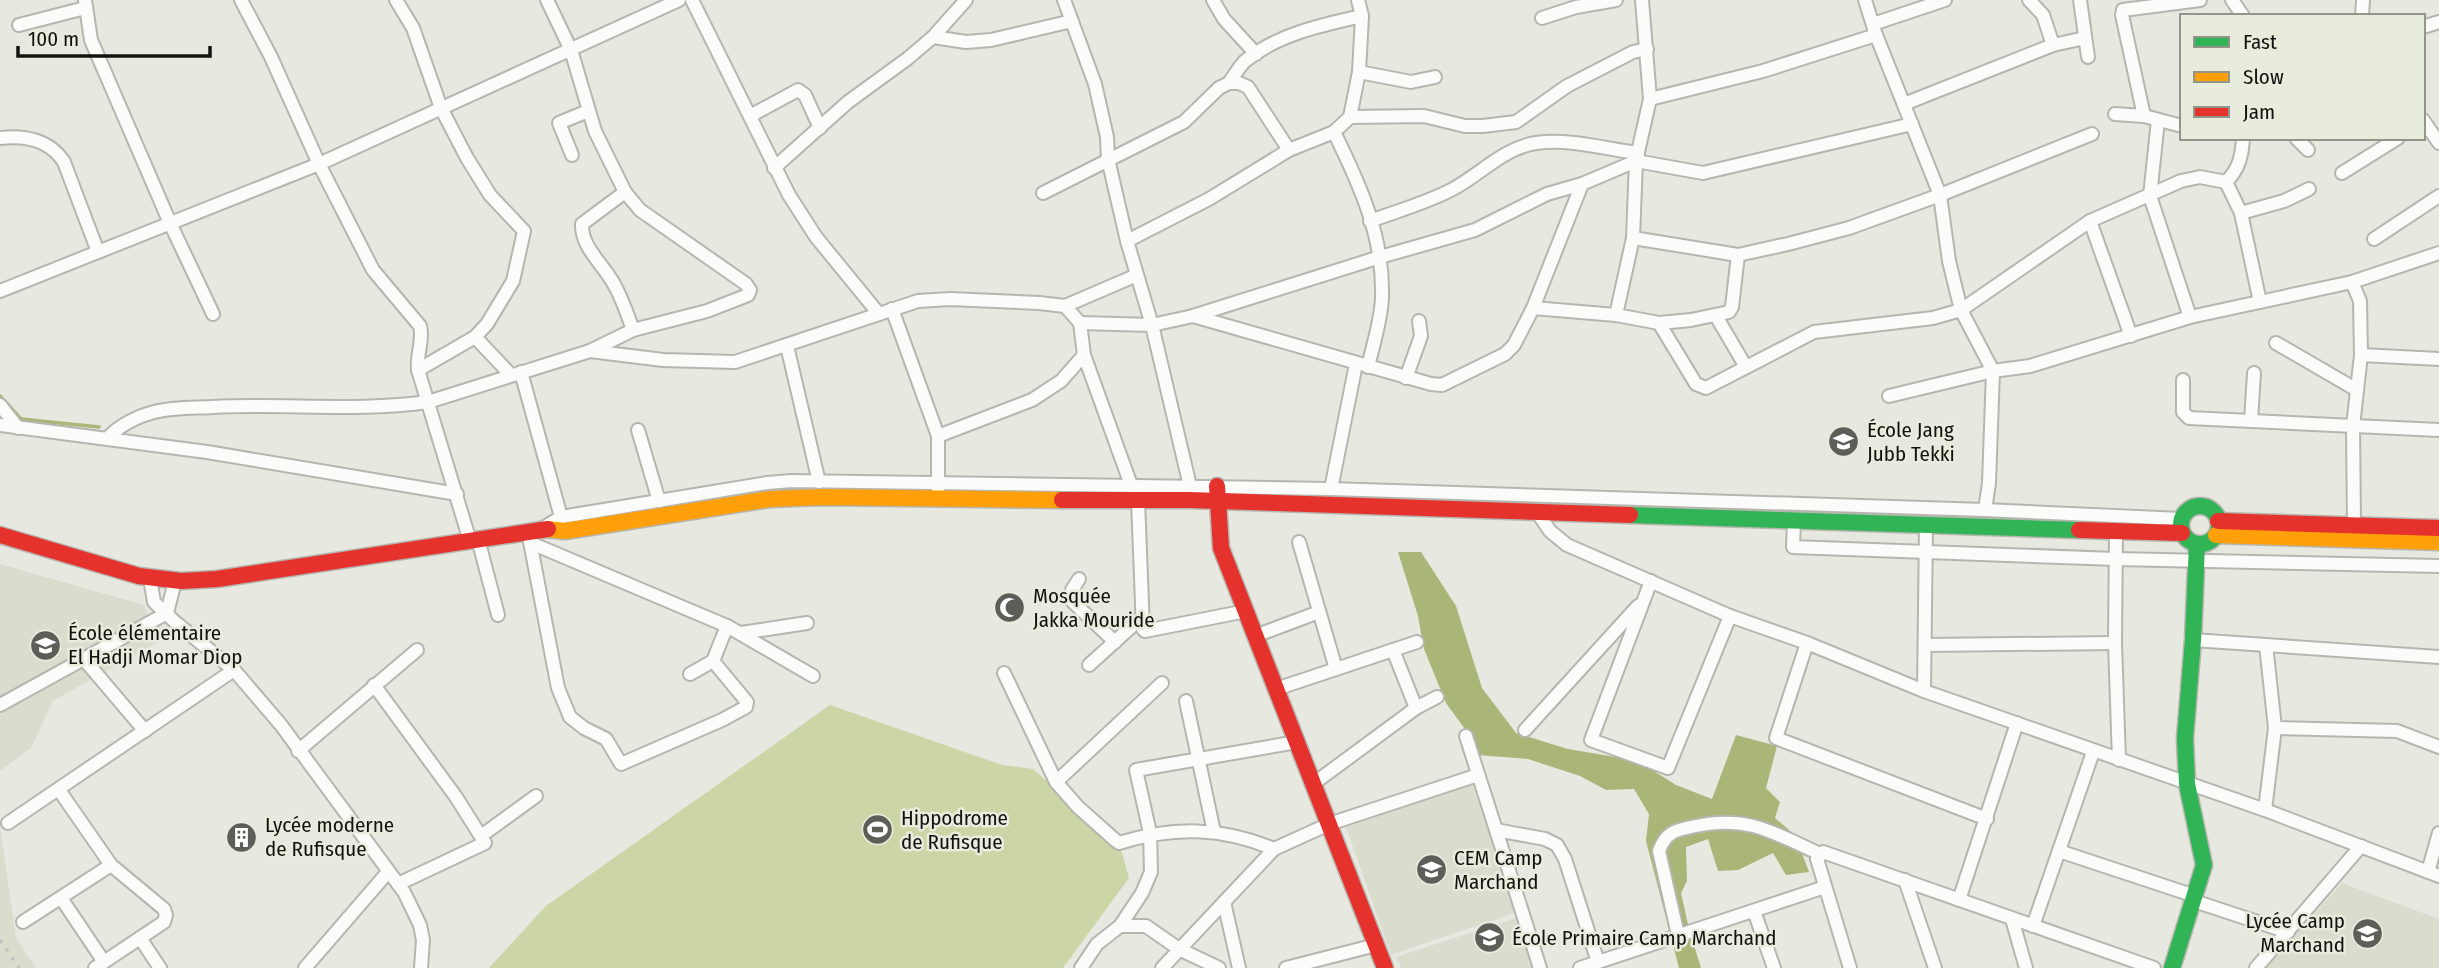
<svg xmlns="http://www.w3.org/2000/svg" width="2439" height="968" viewBox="0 0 2439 968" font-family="'Fira Sans Condensed',sans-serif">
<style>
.built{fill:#daddce}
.green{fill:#ccd5a6}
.water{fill:#aab578}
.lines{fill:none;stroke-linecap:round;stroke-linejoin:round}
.stream{stroke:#aab578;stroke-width:3.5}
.street-casing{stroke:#b6b6b0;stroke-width:16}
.fast-casing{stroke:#b6b6b0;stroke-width:19}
.slow-casing{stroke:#b6b6b0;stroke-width:19}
.jam-casing{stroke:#b6b6b0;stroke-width:19}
.street{stroke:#fbfcfa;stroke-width:12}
.fast{stroke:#30b455;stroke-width:16}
.slow{stroke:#ff9f0a;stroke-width:16}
.jam{stroke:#e5322d;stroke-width:16}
.rail{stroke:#c2c2c0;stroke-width:3.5;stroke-dasharray:3.5 7;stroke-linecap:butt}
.labels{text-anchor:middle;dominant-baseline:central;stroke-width:5;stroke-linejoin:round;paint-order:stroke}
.poi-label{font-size:21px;fill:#12130e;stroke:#e8ecdd;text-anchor:start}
</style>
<rect width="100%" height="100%" fill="#e7e8e0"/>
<g class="built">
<polygon points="0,564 144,605 148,615 168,636 53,701 31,748 0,771"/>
<polygon points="1472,784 1517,912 1391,955 1346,827"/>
<polygon points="0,826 16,938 36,968 0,968"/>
<polygon points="2342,883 2439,919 2439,968 2265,968"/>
<polygon points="1516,918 1533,968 1401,968 1396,957"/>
</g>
<polygon class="green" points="830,705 1002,765 1033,769 1120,846 1129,878 1063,968 489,968 546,906"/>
<polygon class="water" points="1398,552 1421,552 1456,606 1482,688 1516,733 1568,749 1638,761 1676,785 1712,799 1736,735 1777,746 1766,788 1780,802 1775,818 1795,835 1809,872 1786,875 1773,853 1738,870 1718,871 1708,839 1686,847 1687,881 1681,893 1689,929 1701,968 1679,968 1646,841 1649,814 1634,789 1606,790 1580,776 1528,759 1477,755 1470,736 1446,703 1424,649 1418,616"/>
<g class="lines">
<polyline class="stream" points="0,396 21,419 99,427"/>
<defs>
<g id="street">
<polyline points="85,0 91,40 170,223 213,314"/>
<path d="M241 0 271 57 319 164 373 270 420 326C424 340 416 355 418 370L470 541"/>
<polyline points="396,0 413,28 441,108 467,158 490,195 524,231 513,281 487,324 475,337 418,370"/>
<polyline points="547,0 571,50 595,131 625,192 640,210 746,284 750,290 748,295 707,311 633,330"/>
<polyline points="692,0 789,195 816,237 879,314"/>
<polyline points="1064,0 1095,84 1107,137 1108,159 1127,241 1152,325 1190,486"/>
<polyline points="1213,0 1224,19 1256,54"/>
<polyline points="1865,0 1876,35 1940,195 1949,261 1961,310 1993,371 1989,483 1985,510"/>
<polyline points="2029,0 2043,15 2053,45"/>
<polyline points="2080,0 2088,57"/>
<polyline points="2232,0 2243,16"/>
<polyline points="2362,16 2363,0"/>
<polyline points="1542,18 1576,7 1616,0"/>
<polyline points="1873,24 1945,0"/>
<polyline points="19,25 85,8"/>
<polyline points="2423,27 2439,22"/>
<polyline points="933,37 966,42 991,40 1072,21"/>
<polyline points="1359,72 1411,82 1435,77"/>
<path d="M1229 83C1234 76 1239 67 1245 61 1278 34 1322 25 1362 16"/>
<polyline points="1650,99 1763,71 1876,35"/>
<polyline points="1904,104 2053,45 2085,38"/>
<polyline points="2115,114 2144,116 2182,126"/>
<polyline points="750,116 798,90 805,95 820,128"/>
<polyline points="2144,116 2122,15 2123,10 2200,0"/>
<polyline points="1350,117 1424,116 1465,126 1483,126 1516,122 1567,86 1633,52 1647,49"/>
<polyline points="2158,120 2150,196 2190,317"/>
<polyline points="2423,120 2439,143"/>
<path d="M1334 132C1360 185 1384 237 1382 298 1381 321 1373 345 1368 367"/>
<path d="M0 138C25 135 50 140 64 162L98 252"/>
<path d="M2243 138C2242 156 2239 169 2226 182L2241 213 2260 302"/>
<polyline points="2296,138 2308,150"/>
<polyline points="572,155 559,123 588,111"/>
<polyline points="774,168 848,102 907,59 933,37 966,0"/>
<polyline points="2342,173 2398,138"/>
<polyline points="1043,193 1184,122 1219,88 1229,83 1239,83 1248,87 1289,150"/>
<polyline points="2241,213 2284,201 2309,189"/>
<path d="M1370 221C1397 211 1426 203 1451 190 1480 175 1503 148 1536 143 1569 138 1605 149 1638 153"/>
<polyline points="2090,221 2131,336"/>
<polyline points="1633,238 1738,255 1788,244 1849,228 1940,195 2092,134"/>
<polyline points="2374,239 2439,196"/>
<polyline points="1127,241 1209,199 1289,150 1334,132 1350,117 1359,72 1362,16 1358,0"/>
<polyline points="2352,282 2439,253"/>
<polyline points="0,291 319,164 679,0"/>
<polyline points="1065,306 1080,323 1084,355 1131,485"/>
<polyline points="1533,308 1616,315 1659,323 1691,320 1729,312 1732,307 1738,255"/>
<polyline points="892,309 938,436 938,490"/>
<polyline points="1616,315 1633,238 1636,161 1650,99 1642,0"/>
<polyline points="1193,316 1431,384 1442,385 1505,354 1514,345 1533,308 1582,184"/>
<polyline points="1716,316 1746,367"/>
<polyline points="1080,323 1152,325 1193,316 1380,257 1475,230 1547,194 1582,184 1636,161 1703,173 1912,124"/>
<polyline points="1659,323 1696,384 1706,388 1814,332 1933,318 1961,310 2090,221 2181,181 2200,177 2226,182"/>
<polyline points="475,337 511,375"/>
<polyline points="2276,343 2357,390"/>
<polyline points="787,346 819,482"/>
<path d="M590 351 633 330C628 316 623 301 616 288 606 266 581 249 582 224L625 192"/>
<polyline points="2361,355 2439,359"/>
<polyline points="521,372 561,517"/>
<polyline points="1406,378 1421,336 1419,321"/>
<polyline points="2183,380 2183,412 2189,418 2439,430"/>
<polyline points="1889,396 1993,371 2030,366 2190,317 2352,282 2360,301 2361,355 2353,426 2354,524"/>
<polyline points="0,405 18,428"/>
<polyline points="2251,421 2254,373"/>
<polyline points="0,425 207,452 457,494"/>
<polyline points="638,430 659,501"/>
<polyline points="938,436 1032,400 1061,381 1084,355"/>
<path d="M108 438C118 426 138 416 154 412 173 407 194 408 213 407 284 403 357 412 428 402L590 351 663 360 735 362 918 301 950 299 1039 303 1065 306 1137 275"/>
<polyline points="1331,489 1356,364"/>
<polyline points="1138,500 1143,629 1145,631 1246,611"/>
<polyline points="1537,512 1550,531 1567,545 1730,616 1807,643 1924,691 2265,810 2439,876"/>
<polyline points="1794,522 1793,547 2116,559 2439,566"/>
<polyline points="543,528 561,517 767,483 792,481 1331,489 1985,510 2181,519"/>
<polyline points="528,531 558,688 570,717 584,728 606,739 621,764 722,720 746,707 747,702 713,661 727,626"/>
<polyline points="2116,531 2115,643 2119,760"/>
<polyline points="478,539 498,615"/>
<polyline points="1299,542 1336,669"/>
<polyline points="531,543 727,626 813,676"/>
<polyline points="150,579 154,602 175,622 234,670 281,725 404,892 420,925 423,940 421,968"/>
<polyline points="1079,579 1072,590 1073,602 1115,642"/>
<polyline points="1651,581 1591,740 1668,768 1730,616"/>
<polyline points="167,613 175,581"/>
<polyline points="741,633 807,623"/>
<polyline points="1255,636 1319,612"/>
<polyline points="2193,640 2439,657"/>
<polyline points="1807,643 1776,738 1987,819"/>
<polyline points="1926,645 2115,643"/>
<polyline points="1393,650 1416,708"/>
<polyline points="83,658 145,731"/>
<polyline points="1089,665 1142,617"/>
<path d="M1004 673 1056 782 1078 807 1115 840 1119 843C1174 826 1222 827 1274 849"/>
<polyline points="690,674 713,661"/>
<polyline points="374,685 456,797 485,843 398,884"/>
<polyline points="1276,689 1417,642"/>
<polyline points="1924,691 1926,526"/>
<polyline points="1186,701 1214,832"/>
<polyline points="0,705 167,613"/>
<polyline points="2275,728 2397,731 2439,747"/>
<polyline points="1525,730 1638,606"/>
<polyline points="1466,736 1540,968"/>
<polyline points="298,751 417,650"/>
<polyline points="1056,782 1162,683"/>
<polyline points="1313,784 1416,708 1437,697"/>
<polyline points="59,790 111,865 164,909 166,915 164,922 95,968"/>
<polyline points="2265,810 2275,728 2266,645"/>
<polyline points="8,823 234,670"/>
<polyline points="1496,830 1545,839 1557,845 1565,859 1598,962"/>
<polyline points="481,836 536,796"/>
<polyline points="2059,851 2195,896"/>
<polyline points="2428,872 2439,833"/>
<polyline points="1905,880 1935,968"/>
<polyline points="61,898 104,962"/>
<polyline points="1959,900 2017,723"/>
<polyline points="2194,901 2288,932"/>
<polyline points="1224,902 1239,968"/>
<polyline points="1754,911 1774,968"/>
<polyline points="2012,919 2026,968"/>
<polyline points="23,922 111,865"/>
<polyline points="1120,926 1146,926 1179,949 1219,968"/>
<polyline points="2033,926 2093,752"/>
<path d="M1678 935 1659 851C1666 831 1677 830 1696 826 1748 815 1774 833 1820 854"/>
<polyline points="140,938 160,968"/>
<polyline points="305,968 388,872"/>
<polyline points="1081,968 1097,944 1120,926 1142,893 1151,872 1150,833 1136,770 1297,742"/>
<polyline points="1162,968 1274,849 1329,824 1478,775"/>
<polyline points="1286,968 1376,945"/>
<polyline points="1580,968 1825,887"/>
<polyline points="1850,968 1817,859 1823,852 2154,968"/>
<polyline points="2256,968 2361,846"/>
</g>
<g id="fast">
<circle cx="2200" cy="525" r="19"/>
<polyline points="1630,515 2079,530"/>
<polyline points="2172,968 2204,865 2187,784 2185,738 2193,640 2197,544"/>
</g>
<g id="slow">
<polyline points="548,529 565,531 770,499 823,497 1062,500"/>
<polyline points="2216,535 2439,542"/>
</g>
<g id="jam">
<polyline points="1217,486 1221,548 1385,968"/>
<polyline points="1062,500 1189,500 1630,515"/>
<polyline points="2218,521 2439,528"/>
<polyline points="2079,530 2182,533"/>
<polyline points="0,535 139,576 181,581 217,579 548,529"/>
</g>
</defs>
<use href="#street" class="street-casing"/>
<use href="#fast" class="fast-casing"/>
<use href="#slow" class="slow-casing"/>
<use href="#jam" class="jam-casing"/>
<use href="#street" class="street"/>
<use href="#fast" class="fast"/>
<use href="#slow" class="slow"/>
<use href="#jam" class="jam"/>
<polyline class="rail" points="0,940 19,968"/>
</g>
<defs>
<symbol id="school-disc" viewBox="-11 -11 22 22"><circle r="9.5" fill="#5d5e58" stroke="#e8ecdd"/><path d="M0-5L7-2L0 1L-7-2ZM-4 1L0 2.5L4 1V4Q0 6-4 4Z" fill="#fff"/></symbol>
<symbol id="mosque-disc" viewBox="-11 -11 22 22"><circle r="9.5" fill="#5d5e58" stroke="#e8ecdd"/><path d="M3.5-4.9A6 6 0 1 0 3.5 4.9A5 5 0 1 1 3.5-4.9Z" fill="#fff"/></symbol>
<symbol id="stadium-disc" viewBox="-11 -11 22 22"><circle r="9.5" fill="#5d5e58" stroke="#e8ecdd"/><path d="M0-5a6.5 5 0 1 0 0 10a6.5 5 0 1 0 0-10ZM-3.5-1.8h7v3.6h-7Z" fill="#fff"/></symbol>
<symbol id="building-disc" viewBox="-11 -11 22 22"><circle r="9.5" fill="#5d5e58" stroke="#e8ecdd"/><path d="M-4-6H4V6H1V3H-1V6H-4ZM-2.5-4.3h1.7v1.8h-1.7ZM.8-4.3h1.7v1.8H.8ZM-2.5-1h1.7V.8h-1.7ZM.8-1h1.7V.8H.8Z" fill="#fff"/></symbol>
</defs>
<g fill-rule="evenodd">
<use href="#school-disc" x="1826" y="424" width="35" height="35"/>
<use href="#mosque-disc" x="992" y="590" width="35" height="35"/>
<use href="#school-disc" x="28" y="628" width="35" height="35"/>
<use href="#stadium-disc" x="860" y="812" width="35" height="35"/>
<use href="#building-disc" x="224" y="820" width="35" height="35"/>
<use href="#school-disc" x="1414" y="852" width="35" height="35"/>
<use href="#school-disc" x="2350" y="916" width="35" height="35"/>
<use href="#school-disc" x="1472" y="920" width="35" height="35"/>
</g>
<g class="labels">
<g class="poi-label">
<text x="1867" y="430">École Jang<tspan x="1867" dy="24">Jubb Tekki</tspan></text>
<text x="1033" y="596">Mosquée<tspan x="1033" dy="24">Jakka Mouride</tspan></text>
<text x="68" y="633">École élémentaire<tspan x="68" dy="24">El Hadji Momar Diop</tspan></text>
<text x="901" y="818">Hippodrome<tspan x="901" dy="24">de Rufisque</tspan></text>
<text x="265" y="825">Lycée moderne<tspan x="265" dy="24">de Rufisque</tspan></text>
<text x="1454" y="858">CEM Camp<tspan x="1454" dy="24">Marchand</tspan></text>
<text x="2345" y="921" text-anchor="end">Lycée Camp<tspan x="2345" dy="24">Marchand</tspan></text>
<text x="1512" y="938">École Primaire Camp Marchand</text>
</g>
</g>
<rect x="2180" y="14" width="245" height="126" fill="#e8ecdd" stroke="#92958a" stroke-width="2"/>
<rect x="2194" y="37" width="35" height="10" fill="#30b455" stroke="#92958a" stroke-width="2"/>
<text x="2243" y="49" font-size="21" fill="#12130e">Fast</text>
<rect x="2194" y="72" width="35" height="10" fill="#ff9f0a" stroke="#92958a" stroke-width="2"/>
<text x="2243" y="84" font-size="21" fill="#12130e">Slow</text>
<rect x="2194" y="107" width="35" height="10" fill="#e5322d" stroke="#92958a" stroke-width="2"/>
<text x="2243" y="119" font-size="21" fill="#12130e">Jam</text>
<path d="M18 46v10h192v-10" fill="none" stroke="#12130e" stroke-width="3.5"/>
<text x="28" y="46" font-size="21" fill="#12130e" stroke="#e8ecdd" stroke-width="5" paint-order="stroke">100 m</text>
</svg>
